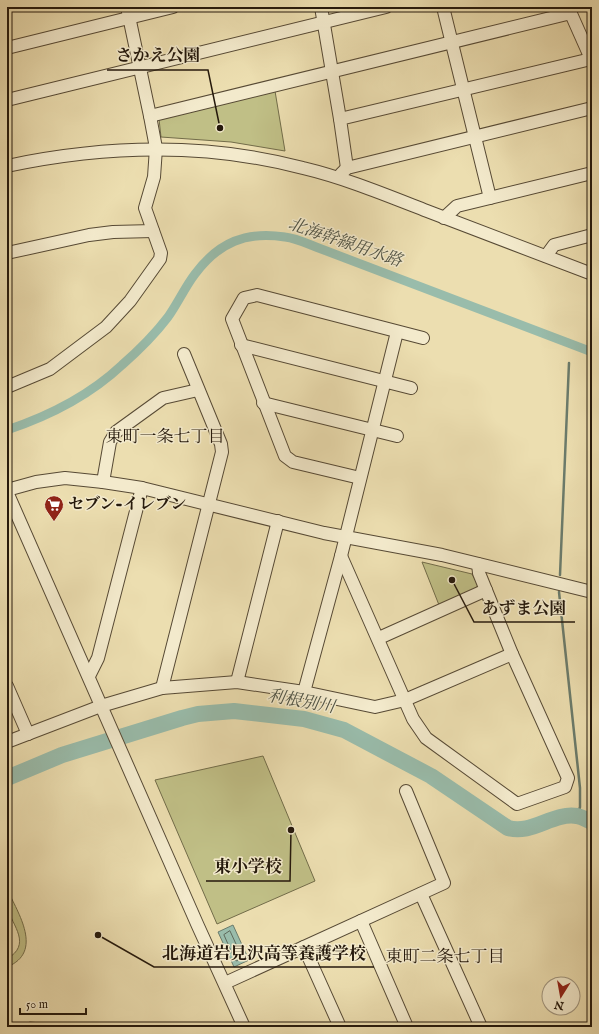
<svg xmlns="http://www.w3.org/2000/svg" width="599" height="1034" viewBox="0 0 599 1034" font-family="'IM FELL English','Noto Serif JP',serif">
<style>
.green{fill:#c0bf86;stroke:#726c49}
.water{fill:#99bcab;stroke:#6b7b6b}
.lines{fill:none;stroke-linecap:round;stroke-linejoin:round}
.shore{stroke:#5f6a5c;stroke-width:1}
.stream{stroke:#6b7b6b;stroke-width:2.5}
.canal{stroke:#99bcab;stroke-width:9}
.river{stroke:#99bcab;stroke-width:16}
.minor-casing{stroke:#574a35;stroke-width:14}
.minor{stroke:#f3eacc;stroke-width:12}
.labels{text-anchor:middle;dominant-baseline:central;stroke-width:3;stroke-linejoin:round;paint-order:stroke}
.poi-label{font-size:16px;font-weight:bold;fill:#25190c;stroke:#f3eacc;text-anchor:start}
.water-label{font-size:17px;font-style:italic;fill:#4e5244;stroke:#f3eacc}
.neighbourhood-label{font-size:17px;fill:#25190c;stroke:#f3eacc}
.leader{fill:none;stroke:#25190c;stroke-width:1.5}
.callout-dot{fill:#25190c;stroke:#f3eacc;stroke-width:1.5}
.callout-label{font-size:17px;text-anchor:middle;font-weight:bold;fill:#25190c;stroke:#f3eacc;stroke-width:3;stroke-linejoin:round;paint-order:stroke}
</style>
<rect width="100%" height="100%" fill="#ecdeb0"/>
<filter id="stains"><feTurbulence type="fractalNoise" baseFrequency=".005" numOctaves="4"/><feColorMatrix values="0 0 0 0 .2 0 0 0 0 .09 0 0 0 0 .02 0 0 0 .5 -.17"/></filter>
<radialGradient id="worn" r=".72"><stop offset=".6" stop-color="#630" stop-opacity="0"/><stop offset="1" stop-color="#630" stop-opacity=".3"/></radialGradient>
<g class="green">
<polygon points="275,91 285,151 231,142 161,137 159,119"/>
<polygon points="422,562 472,574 478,585 475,589 439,605"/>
<polygon points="263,756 315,881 217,924 155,780"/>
<path d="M7 889C18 913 44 952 7 967V959C32 944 13 927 7 907 6 902 7 894 7 889Z"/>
<polygon points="30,1022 41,1023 46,1027 15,1027"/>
</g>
<polygon class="water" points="233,925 249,960 234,967 218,932"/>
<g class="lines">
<polygon class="shore" points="230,931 242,957 237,961 235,960 224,935"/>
<g class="stream">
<polyline points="560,575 569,363"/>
<polyline points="559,592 580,788 580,807 577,816"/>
</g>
<path class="canal" d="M7 430C49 416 89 396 122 365 138 351 155 334 168 317 178 303 185 287 195 274 219 242 246 231 285 237 295 238 306 243 316 247L592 352"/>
<path class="river" d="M7 778 62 755 182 718 198 714 234 711 304 719 344 730 431 776 508 828C532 835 553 812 577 816 582 817 587 820 592 822"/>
<defs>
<g id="minor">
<polyline points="127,7 150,116"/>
<polyline points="321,7 340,119"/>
<polyline points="443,7 490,198"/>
<polyline points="568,7 592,61"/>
<polyline points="7,48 173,7"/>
<polyline points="7,100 386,7"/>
<path d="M7 166C106 145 204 142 303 168 345 178 386 195 427 211 482 232 537 253 592 274"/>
<polyline points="347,168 340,119 591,59"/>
<polyline points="341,174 347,168 592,108"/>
<polyline points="444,218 457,206 592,173"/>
<polyline points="7,253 89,235 113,232 153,231"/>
<polyline points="546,256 554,245 592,235"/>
<polyline points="241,345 411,388"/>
<polyline points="7,387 50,369 106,327 130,301 160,259 161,253 145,208 154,177 156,148 150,116 571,13"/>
<polyline points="263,403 397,436"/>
<polyline points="360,478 293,462 285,456 232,319 244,298 257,295 423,338"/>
<polyline points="103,482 110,442 116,432 163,398 198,390"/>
<polyline points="7,490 36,482 65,478 103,482 142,488 324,533 442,555 592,592"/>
<polyline points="7,492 198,926 244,1027"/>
<polyline points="341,556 413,719 426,738 517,804 565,787 568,778 512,654 479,573 478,564"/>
<polyline points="379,638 486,590"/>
<polyline points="89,676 98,658 142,488"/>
<polyline points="237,682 278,521"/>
<polyline points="7,686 28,734"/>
<polyline points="162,688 222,452 221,444 184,354"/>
<polyline points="304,692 341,556 397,332"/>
<polyline points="7,742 101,706 162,688 237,682 304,692 375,707 405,700 512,654"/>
<polyline points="421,894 481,1027"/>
<polyline points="361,921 407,1027"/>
<polyline points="304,947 340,1027"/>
<polyline points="225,983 444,883 406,791"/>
</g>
</defs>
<use href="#minor" class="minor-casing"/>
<use href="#minor" class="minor"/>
</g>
<defs>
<symbol id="supermarket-pin" viewBox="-11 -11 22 30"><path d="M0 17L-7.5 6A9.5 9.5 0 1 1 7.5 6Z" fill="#8f2418" stroke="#f3eacc"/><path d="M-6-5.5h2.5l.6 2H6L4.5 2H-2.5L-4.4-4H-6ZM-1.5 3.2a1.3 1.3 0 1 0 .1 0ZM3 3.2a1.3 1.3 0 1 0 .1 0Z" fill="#fff"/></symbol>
</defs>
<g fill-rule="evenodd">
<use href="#supermarket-pin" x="43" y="494" width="22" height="30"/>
</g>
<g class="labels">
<g class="poi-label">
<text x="68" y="505">セブン-イレブン</text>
</g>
<g class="water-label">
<text transform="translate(345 243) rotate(19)">北海幹線用水路</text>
<text transform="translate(301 702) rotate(10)">利根別川</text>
</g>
<g class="neighbourhood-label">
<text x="165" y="437">東町一条七丁目</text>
<text x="445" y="957">東町二条七丁目</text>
</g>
</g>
<path class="leader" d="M220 128L208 70H107M452 580L474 622H575M291 830L290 881H206M98 935L154 967H374"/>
<g class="callout-dot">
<circle cx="220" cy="128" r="4"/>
<circle cx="452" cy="580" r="4"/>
<circle cx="291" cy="830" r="4"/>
<circle cx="98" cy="935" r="4"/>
</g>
<g class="callout-label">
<text x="158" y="61">さかえ公園</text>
<text x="524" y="614">あずま公園</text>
<text x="248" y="872">東小学校</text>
<text x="264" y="959">北海道岩見沢高等養護学校</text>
</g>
<rect width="599" height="1034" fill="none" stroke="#ecdeb0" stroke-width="24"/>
<rect x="8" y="8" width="583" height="1018" fill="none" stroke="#25190c" stroke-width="2"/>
<rect x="12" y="12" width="575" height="1010" fill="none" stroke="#25190c"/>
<g transform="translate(561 996) rotate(191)"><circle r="19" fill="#f3eacc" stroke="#a1967f"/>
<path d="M0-3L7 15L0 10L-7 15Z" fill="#8f2418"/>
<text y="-6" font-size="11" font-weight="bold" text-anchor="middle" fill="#25190c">N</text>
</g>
<path d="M20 1008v6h66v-6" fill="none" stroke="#25190c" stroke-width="2"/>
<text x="26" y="1008" font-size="12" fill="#25190c" stroke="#f3eacc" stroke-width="3" paint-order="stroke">50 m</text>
<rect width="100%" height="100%" filter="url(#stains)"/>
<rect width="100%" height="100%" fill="url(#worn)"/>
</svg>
